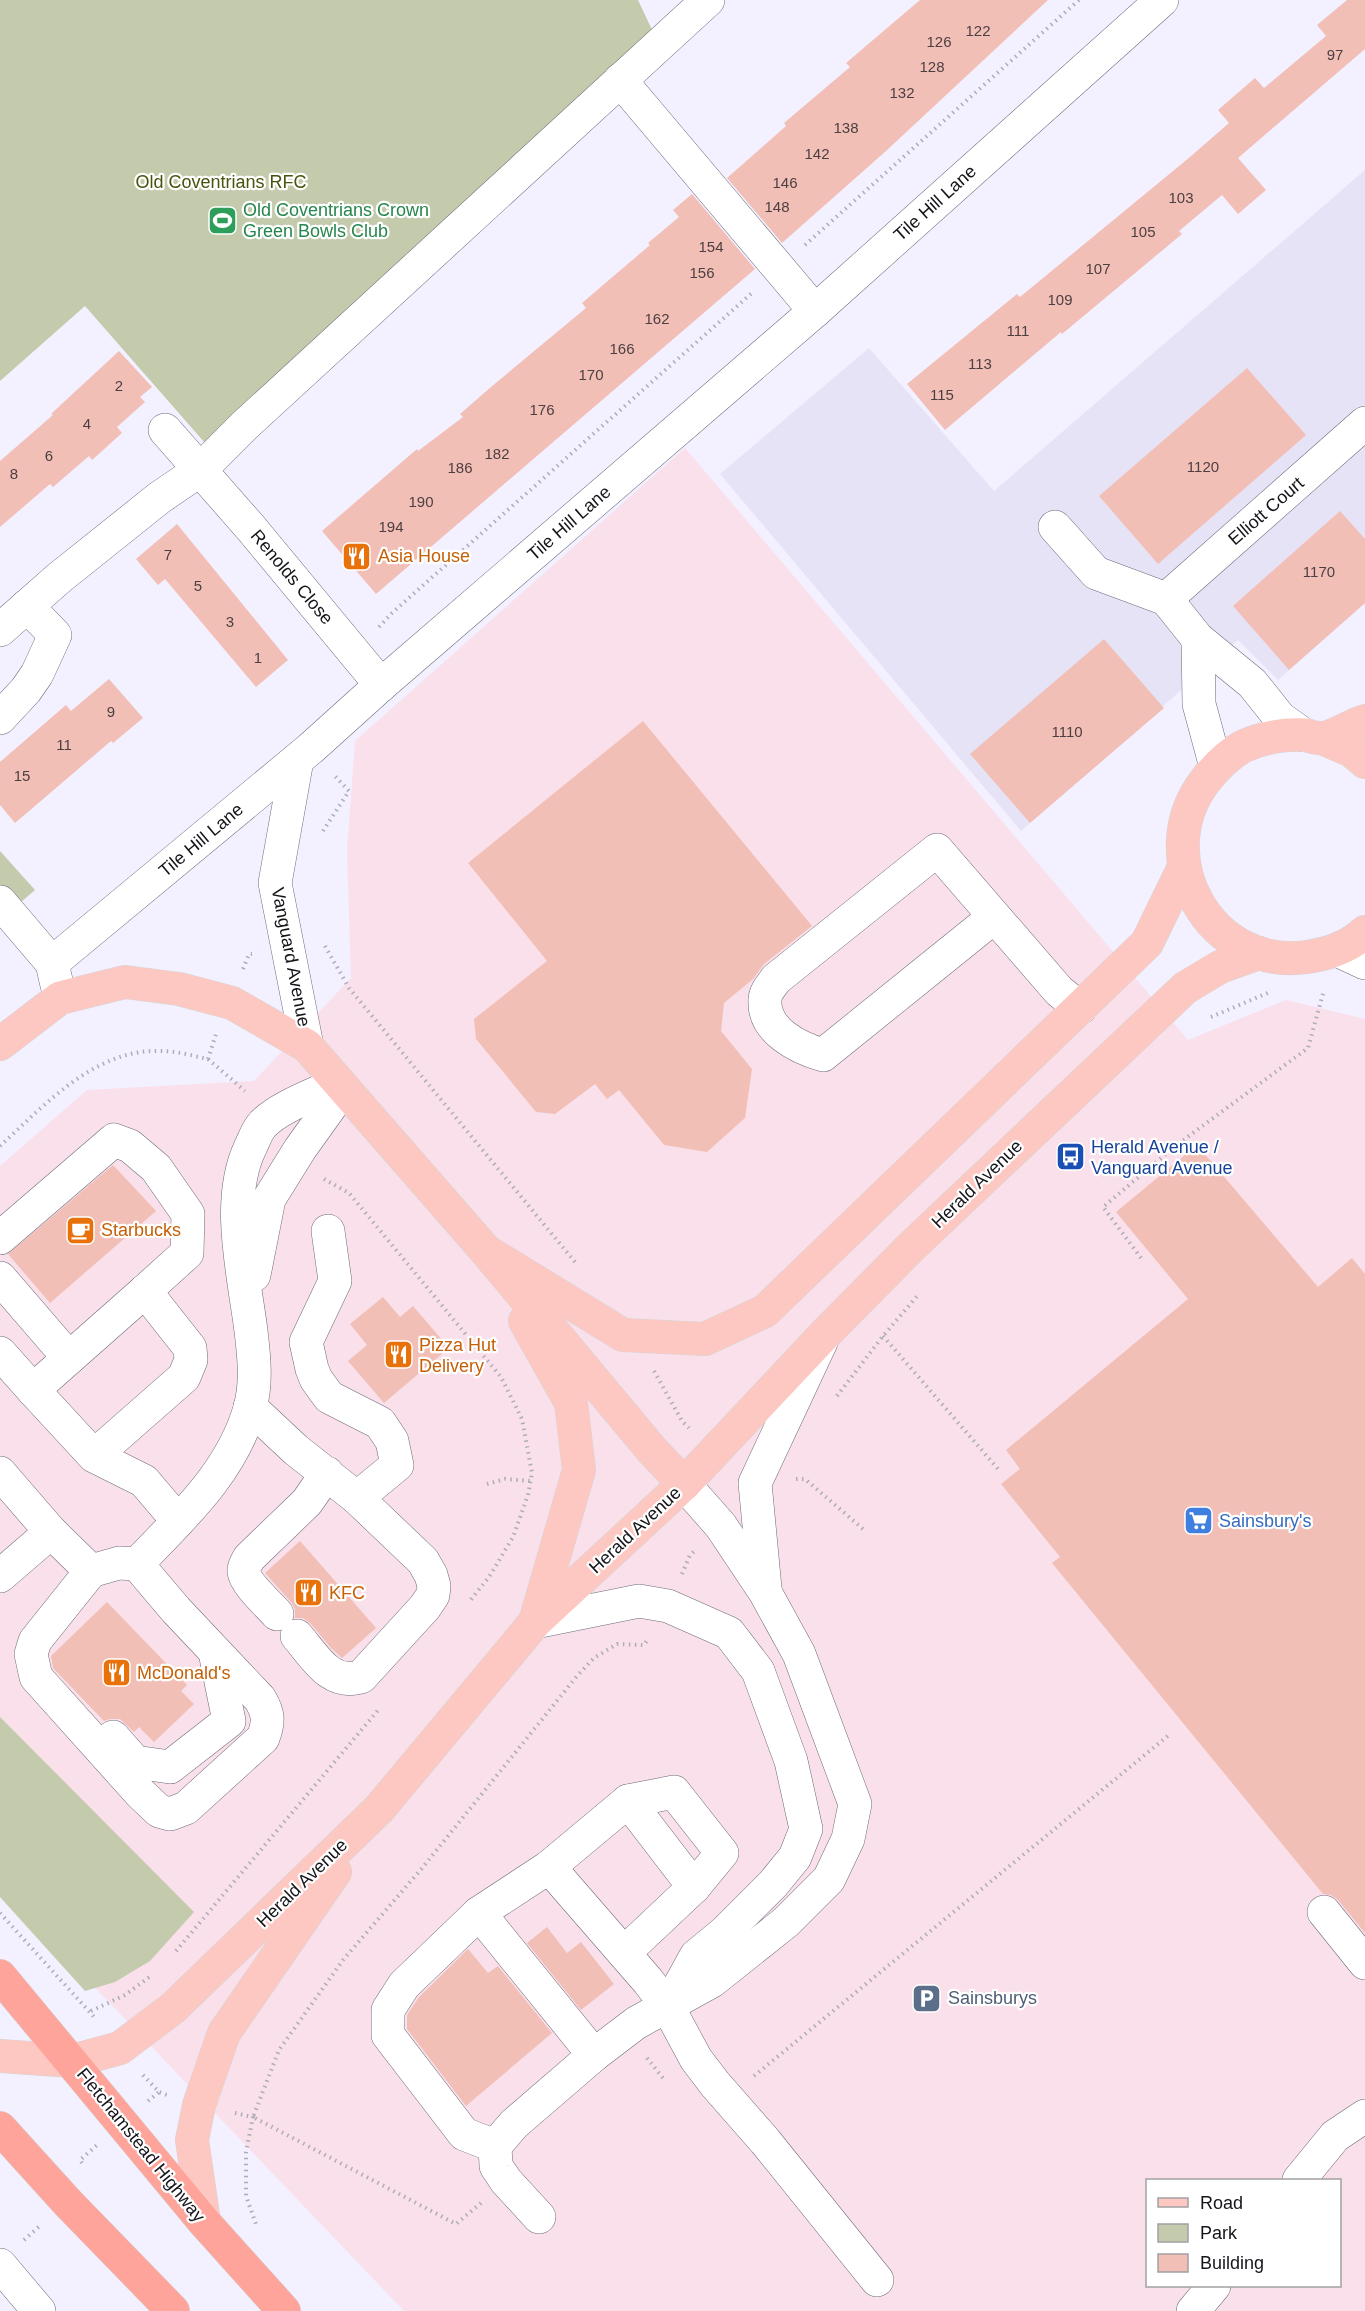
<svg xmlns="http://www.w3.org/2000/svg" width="1365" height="2311" viewBox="0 0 1365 2311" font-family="Helvetica,sans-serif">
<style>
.built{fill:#e7e3f7}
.industrial{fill:#f9e0ea;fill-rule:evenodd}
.green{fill:#c4cbad}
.building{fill:#f2bfb7}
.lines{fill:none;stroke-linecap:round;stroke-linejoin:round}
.minor-casing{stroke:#6d6a7a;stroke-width:34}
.major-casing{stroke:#d5d5d6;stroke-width:34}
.highway-casing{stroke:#d5d5d6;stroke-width:34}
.path{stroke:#aeacb8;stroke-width:4;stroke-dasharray:1.5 4.5;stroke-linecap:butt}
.minor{stroke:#fff;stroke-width:33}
.major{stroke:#fec8c2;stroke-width:33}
.highway{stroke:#fea49a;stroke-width:33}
.labels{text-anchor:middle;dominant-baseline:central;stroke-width:4.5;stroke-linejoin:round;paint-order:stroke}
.number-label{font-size:15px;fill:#4c3f41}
.park-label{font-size:18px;fill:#48530d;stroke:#fff}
.street-label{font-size:18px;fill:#15141a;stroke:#fff}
.leisure-label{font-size:18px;fill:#27864d;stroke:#fff;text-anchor:start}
.food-label{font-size:18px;fill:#c56008;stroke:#fff;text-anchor:start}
.transit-label{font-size:18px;fill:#164399;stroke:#fff;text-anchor:start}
.shop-label{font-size:18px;fill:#366cbe;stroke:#fff;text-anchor:start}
.service-label{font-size:18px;fill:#4e5e75;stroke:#fff;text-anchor:start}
</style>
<rect width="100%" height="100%" fill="#f3f0ff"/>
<polygon class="built" points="1365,170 1365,603 1278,680 1238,640 1021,831 720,474 869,348 994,491"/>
<path class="industrial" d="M685 448 1188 1040 1286 1000 1365 1019V2311H404L0 1888V1166L87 1090 254 1081 351 978 347 850 355 741ZM1148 2180H1340V2286H1148Z"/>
<g class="green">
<polygon points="0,0 638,0 655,36 205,443 85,306 0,381"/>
<polygon points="0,851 35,890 0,920"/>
<polygon points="0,1717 194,1912 150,1961 115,1982 85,1991 0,1897"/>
</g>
<g class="building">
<polygon points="920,0 1048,0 886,151 782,243 727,178 786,126 784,123 850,67 846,63"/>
<polygon points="1347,0 1365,0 1365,49 1238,158 1266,190 1238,214 1222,195 1179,231 1182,234 1062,334 1061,332 945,430 907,384 1017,294 1020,297 1190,157 1229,123 1218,110 1255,78 1264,88 1326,36 1317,25"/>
<polygon points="692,194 755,269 376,594 322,531 417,449 418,451 463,417 460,414 491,387 586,308 582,303 650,245 648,243 679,217 673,210"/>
<polygon points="119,351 152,387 140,397 145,402 117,427 122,433 92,460 89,456 53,487 50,484 0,527 0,461 53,415 51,414"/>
<polygon points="1247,368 1306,435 1158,564 1099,496"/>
<polygon points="1340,511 1365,539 1365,603 1289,670 1233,606"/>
<polygon points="177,524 288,660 256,687 165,579 158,585 136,559"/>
<polygon points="1104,639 1164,708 1030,823 970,754"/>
<polygon points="109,679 143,718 113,743 111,741 15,823 0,805 0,762 66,705 71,711"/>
<polygon points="643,721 812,926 764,964 753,979 724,1003 721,1031 752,1069 745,1118 707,1152 664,1145 619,1090 607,1099 595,1084 555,1114 536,1112 476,1039 474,1019 547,961 468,863"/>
<polygon points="1197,1145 1318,1287 1352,1258 1365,1274 1365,1933 1338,1900 1331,1895 1323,1894 1052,1563 1060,1557 1001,1484 1020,1469 1006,1450 1188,1299 1116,1212"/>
<polygon points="113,1165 156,1211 50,1303 8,1254"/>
<polygon points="383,1297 400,1317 413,1306 449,1348 384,1403 348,1361 367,1345 350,1324"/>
<polygon points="300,1541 376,1628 342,1658 331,1648 311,1624 303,1618 295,1618 295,1609 291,1602 265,1573"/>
<polygon points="107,1602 187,1685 181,1691 194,1704 154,1742 139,1727 134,1732 120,1719 110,1719 104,1721 53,1668 51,1656"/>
<polygon points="547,1927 567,1953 581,1942 614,1984 581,2010 527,1943"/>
<polygon points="468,1949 488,1973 498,1966 552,2033 466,2106 407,2029 407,2015 419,1997"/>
</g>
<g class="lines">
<defs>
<g id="minor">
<polyline points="620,80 815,311"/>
<polyline points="165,430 251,528 381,685"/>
<polyline points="1055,527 1096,573 1166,599 1198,639 1252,683 1280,718 1304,735"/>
<polyline points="1166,599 1365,423"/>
<polyline points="0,630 59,578 159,498 200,470 244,426 708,0"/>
<polyline points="1198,639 1199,704 1216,767"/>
<polyline points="0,718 26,690 37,674 55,635 27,606"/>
<polyline points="297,760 275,883 307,1046"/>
<polyline points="0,902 52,963 57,985"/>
<path d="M994 917 823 1055C799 1048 763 1031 765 1000 765 992 772 985 776 979L937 850 1059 991 1080 1008"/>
<polyline points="1337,950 1365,963"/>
<polyline points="52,963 310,749 381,685 815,311 1162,0"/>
<polyline points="328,1231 335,1281 306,1342 312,1369 316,1379 329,1397 380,1423 392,1441 397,1465 357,1498"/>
<polyline points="0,1238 114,1140 130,1146 156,1168 188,1214 187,1253 145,1291"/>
<polyline points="254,1275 269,1199 300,1149 343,1089"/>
<polyline points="0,1278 69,1358"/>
<polyline points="0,1353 33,1390"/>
<path d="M250 1407 296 1450 357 1498 423 1561 431 1575 434 1586 433 1595 425 1607 361 1677C330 1686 315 1657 297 1636"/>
<polyline points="94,1456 184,1377 191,1360 190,1348 145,1291 33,1390 94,1456 144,1481 178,1521"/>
<path d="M0 1473 51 1532 91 1571 119 1563 137 1564C182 1517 232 1472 250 1408 257 1383 254 1356 251 1331 244 1275 225 1201 250 1148 254 1140 257 1130 263 1124 279 1107 316 1094 338 1083"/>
<path d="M91 1571 35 1641 31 1654 36 1677 141 1794 159 1811 170 1814 186 1808 263 1738C269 1722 269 1714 260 1699L176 1610 137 1564"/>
<polyline points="0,1576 51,1532"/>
<polyline points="765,1588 755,1483 821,1342"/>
<path d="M277 1614C269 1605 245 1583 244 1572 243 1567 247 1562 249 1558L307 1502 327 1473"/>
<polyline points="535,1622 639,1601 668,1606 729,1633 758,1671 791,1761 806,1829 795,1857 773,1884 725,1932 696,1956 668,2007"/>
<polyline points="113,1737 135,1762 170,1767 229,1721 215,1652"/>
<polyline points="628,1801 694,1887"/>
<polyline points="549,1867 648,1981 668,2007 696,2059 715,2084 765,2141 877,2280"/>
<polyline points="1324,1912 1365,1963"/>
<polyline points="479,1913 594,2055"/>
<polyline points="495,2146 464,2134 388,2035 388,2010 404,1985 479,1913 549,1867 628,1801 674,1792 722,1853 694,1887 624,1953"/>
<polyline points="1299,2180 1335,2136 1365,2116"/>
<polyline points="539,2217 506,2181 496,2166 495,2146 514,2124 594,2055 636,2023 712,1981 786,1922 829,1879 848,1839 855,1804 799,1654 765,1592 721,1526 684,1484"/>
<polyline points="0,2265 39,2311"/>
<polyline points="1193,2311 1214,2286"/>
</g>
<g id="major">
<path d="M1365 721C1351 725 1337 736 1323 738 1317 739 1310 736 1305 735 1284 734 1261 738 1242 747 1228 755 1215 768 1205 781 1147 857 1210 971 1307 957 1328 954 1350 946 1365 932"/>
<polyline points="1322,738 1352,751 1365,762"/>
<polyline points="0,1044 60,998 125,982 179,989 232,1003 307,1046 486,1251 651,1449 684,1484"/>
<polyline points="486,1251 623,1335 705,1339 765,1311 1147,943 1184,867"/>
<polyline points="525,1321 571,1403 579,1470 535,1622"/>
<polyline points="0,2056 72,2061 120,2048 173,2008 379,1809 535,1622 684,1484 824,1335 911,1247 1185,988 1220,967 1259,953"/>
<polyline points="204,2222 192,2140 199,2105 224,2033 335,1872"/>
</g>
<g id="highway">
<polyline points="0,1976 204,2222 284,2311"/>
<polyline points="0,2128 68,2203 173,2311"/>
</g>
</defs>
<use href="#minor" class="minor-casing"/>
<use href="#major" class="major-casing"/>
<use href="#highway" class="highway-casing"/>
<g class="path">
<polyline points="805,245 1079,0"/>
<polyline points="379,627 392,613 753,292"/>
<polyline points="323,831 349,791 333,774"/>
<polyline points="325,946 349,988 575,1262"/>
<polyline points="243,969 249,954 252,954"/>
<polyline points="1211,1017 1270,992"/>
<polyline points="208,1059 245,1091"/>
<path d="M0 1146C45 1105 95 1048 162 1051 177 1051 193 1056 208 1059L216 1034"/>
<polyline points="324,1179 349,1193 501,1377 522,1419 532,1473 528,1495 513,1537 489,1577 469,1602"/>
<polyline points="1141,1258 1103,1207 1178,1144 1308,1048 1324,990"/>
<polyline points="883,1336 999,1470"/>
<polyline points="654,1371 682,1421 689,1428"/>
<polyline points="837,1396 883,1336 919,1294"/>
<polyline points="796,1479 805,1479 863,1529"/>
<polyline points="487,1484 505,1479 531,1481"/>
<polyline points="682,1574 690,1555 696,1550"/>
<polyline points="0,1913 96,2019"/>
<polyline points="176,1951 379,1709"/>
<polyline points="91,2011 125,1995 152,1975"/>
<polyline points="647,2058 663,2078"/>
<polyline points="143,2075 159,2092 167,2095"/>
<polyline points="754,2076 1169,1735"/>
<polyline points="148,2101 159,2092"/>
<polyline points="235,2113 253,2117 246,2152 246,2196 256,2224"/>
<polyline points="82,2163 80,2160 97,2145"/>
<polyline points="481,2203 456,2224 253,2117 279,2050 343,1960 423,1867 577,1676 594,1658 617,1644 644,1645 648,1639"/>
<polyline points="24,2240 41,2225"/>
</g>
<use href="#minor" class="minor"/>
<use href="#major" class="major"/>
<use href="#highway" class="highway"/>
</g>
<defs>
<symbol id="stadium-square" viewBox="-11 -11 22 22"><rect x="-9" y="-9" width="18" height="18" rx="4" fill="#2e9e5b" stroke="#fff"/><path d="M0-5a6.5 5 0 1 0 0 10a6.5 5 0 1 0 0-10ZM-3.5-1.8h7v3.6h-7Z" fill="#fff"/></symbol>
<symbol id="restaurant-square" viewBox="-11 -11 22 22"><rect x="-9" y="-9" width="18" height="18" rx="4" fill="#e8710a" stroke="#fff"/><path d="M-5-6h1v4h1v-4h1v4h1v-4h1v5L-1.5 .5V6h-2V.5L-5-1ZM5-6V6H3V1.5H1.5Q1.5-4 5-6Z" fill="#fff"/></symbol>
<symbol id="bus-square" viewBox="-11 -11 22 22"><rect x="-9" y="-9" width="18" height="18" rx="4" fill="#1a4fb4" stroke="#fff"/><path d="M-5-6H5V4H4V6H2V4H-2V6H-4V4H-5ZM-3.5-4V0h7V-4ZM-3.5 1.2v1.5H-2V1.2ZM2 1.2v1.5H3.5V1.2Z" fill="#fff"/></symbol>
<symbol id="cafe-square" viewBox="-11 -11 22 22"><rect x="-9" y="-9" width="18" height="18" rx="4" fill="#e8710a" stroke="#fff"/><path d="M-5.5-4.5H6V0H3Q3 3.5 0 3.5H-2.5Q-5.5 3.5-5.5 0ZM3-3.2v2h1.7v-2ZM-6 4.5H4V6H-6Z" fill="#fff"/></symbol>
<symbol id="supermarket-square" viewBox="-11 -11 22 22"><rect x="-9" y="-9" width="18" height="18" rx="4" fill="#3f7fe0" stroke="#fff"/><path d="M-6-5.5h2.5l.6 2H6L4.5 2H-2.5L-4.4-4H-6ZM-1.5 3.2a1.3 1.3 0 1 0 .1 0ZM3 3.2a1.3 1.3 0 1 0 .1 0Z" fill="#fff"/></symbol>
<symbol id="parking-square" viewBox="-11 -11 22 22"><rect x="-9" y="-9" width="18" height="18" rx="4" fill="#5c6f8a" stroke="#fff"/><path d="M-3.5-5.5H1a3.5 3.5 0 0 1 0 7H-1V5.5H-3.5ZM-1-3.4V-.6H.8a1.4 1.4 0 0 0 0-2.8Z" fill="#fff"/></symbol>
</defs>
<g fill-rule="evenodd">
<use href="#stadium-square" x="206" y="204" width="33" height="33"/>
<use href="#restaurant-square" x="340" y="540" width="33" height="33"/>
<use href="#bus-square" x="1054" y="1140" width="33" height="33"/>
<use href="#cafe-square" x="64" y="1214" width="33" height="33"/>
<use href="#restaurant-square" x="382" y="1338" width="33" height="33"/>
<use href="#supermarket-square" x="1182" y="1504" width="33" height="33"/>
<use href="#restaurant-square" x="292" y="1576" width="33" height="33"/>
<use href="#restaurant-square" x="100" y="1656" width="33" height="33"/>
<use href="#parking-square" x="910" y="1982" width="33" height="33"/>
</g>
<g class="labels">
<g class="number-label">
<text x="978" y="30">122</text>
<text x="939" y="41">126</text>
<text x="1335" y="54">97</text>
<text x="932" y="66">128</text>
<text x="902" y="92">132</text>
<text x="846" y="127">138</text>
<text x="817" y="153">142</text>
<text x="785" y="182">146</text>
<text x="1181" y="197">103</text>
<text x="777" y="206">148</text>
<text x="1143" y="231">105</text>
<text x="711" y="246">154</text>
<text x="1098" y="268">107</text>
<text x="702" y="272">156</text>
<text x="1060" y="299">109</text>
<text x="657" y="318">162</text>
<text x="1018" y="330">111</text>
<text x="622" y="348">166</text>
<text x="980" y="363">113</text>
<text x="591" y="374">170</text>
<text x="119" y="385">2</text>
<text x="942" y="394">115</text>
<text x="542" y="409">176</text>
<text x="87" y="423">4</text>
<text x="497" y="453">182</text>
<text x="49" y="455">6</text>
<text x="1203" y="466">1120</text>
<text x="460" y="467">186</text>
<text x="14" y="473">8</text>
<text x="421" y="501">190</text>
<text x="391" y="526">194</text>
<text x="168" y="554">7</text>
<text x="1319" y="571">1170</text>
<text x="198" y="585">5</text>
<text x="230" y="621">3</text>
<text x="258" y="657">1</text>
<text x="111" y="711">9</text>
<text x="1067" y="731">1110</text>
<text x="64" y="744">11</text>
<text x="22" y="775">15</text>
</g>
<g class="park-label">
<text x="221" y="182">Old Coventrians RFC</text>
</g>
<g class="street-label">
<text transform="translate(935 203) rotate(-42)">Tile Hill Lane</text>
<text transform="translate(1266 511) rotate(-41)">Elliott Court</text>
<text transform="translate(569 523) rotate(-41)">Tile Hill Lane</text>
<text transform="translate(292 577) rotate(50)">Renolds Close</text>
<text transform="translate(201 840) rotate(-40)">Tile Hill Lane</text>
<text transform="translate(291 957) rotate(79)">Vanguard Avenue</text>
<text transform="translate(977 1184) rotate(-44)">Herald Avenue</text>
<text transform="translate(635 1530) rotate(-43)">Herald Avenue</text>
<text transform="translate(302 1883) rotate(-44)">Herald Avenue</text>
<text transform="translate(141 2145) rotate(51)">Fletchamstead Highway</text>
</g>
<g class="leisure-label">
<text x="243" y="210">Old Coventrians Crown<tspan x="243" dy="21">Green Bowls Club</tspan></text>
</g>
<g class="food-label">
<text x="378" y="556">Asia House</text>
<text x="101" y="1230">Starbucks</text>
<text x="419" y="1345">Pizza Hut<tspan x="419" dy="21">Delivery</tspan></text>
<text x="329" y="1593">KFC</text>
<text x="137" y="1673">McDonald's</text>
</g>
<g class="transit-label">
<text x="1091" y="1147">Herald Avenue /<tspan x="1091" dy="21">Vanguard Avenue</tspan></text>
</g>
<g class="shop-label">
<text x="1219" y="1521">Sainsbury's</text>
</g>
<g class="service-label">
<text x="948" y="1998">Sainsburys</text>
</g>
</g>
<rect x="1146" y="2179" width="195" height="108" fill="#ffffff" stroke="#a1a1a3" stroke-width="1.5"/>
<rect x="1158" y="2198" width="30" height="9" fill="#fec8c2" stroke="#a1a1a3" stroke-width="1.5"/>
<text x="1200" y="2209" font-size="18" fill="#15141a">Road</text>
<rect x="1158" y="2224" width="30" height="18" fill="#c4cbad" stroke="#a1a1a3" stroke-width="1.5"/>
<text x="1200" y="2239" font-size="18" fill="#15141a">Park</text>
<rect x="1158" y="2254" width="30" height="18" fill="#f2bfb7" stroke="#a1a1a3" stroke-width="1.5"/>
<text x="1200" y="2269" font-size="18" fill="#15141a">Building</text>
</svg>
